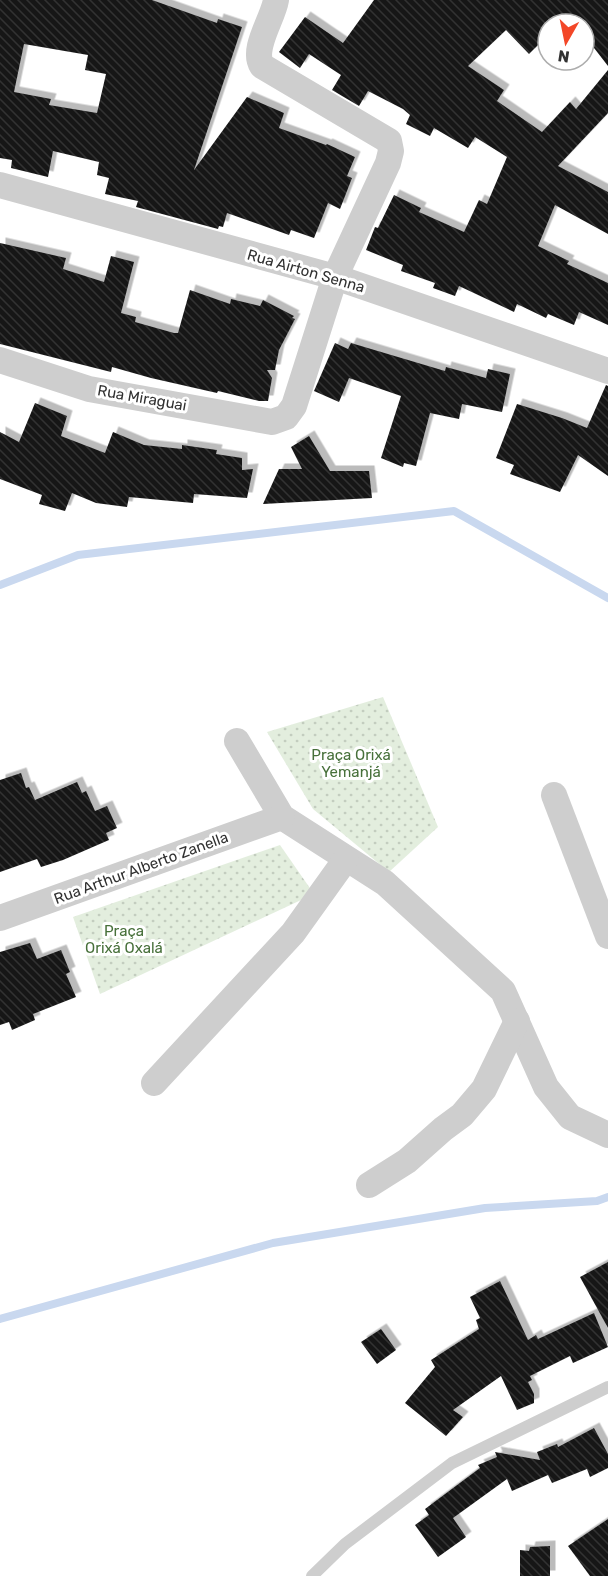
<svg xmlns="http://www.w3.org/2000/svg" width="608" height="1576" viewBox="0 0 608 1576" font-family="Rubik,sans-serif">
<style>
.park{fill:url(#park-dots)}
.lines{fill:none;stroke-linecap:round;stroke-linejoin:round}
.stream{stroke:#c9d8ef;stroke-width:8}
.building{fill:url(#building-back-hatch);fill-rule:evenodd;filter:url(#shadow)}
.lane{stroke:#cecece;stroke-width:12}
.street{stroke:#cecece;stroke-width:26}
.labels{text-anchor:middle;dominant-baseline:central;stroke-width:6;stroke-linejoin:round;paint-order:stroke}
.street-label{font-size:15px;fill:#313131;stroke:#fff}
.park-label{font-size:15px;fill:#47703a;stroke:#fff}
</style>
<defs>
<pattern id="park-dots" width="8" height="8" patternUnits="userSpaceOnUse" patternTransform="scale(1.5)"><rect width="8" height="8" fill="#e3eede"/><path d="M2 2h.1M6 6h.1" fill="none" stroke="#c3cdbf" stroke-width="1.8" stroke-linecap="round"/></pattern>
<pattern id="building-back-hatch" width="6" height="6" patternUnits="userSpaceOnUse" patternTransform="scale(1.5)"><rect width="6" height="6" fill="#181818"/><path d="M-1 5l2 2M0 0l6 6M5-1l2 2" fill="none" stroke="#313131"/></pattern>
<filter id="shadow"><feDropShadow dx="5.5" dy="-5.5" stdDeviation="0" flood-color="#0004"/></filter>
</defs>
<rect width="100%" height="100%" fill="#fff"/>
<g class="park">
<polygon points="383,697 438,827 389,872 313,809 267,732"/>
<polygon points="280,845 314,894 100,994 73,917"/>
</g>
<g class="lines">
<g class="stream">
<polyline points="0,585 78,555 454,511 608,598"/>
<polyline points="0,1319 273,1243 485,1208 597,1201 608,1197"/>
</g>
</g>
<g class="building">
<path d="M0 0H152L217 23 218 19 242 27 194 170 247 97 284 113 279 128 326 145 327 144 355 157 347 176 352 178 340 209 328 203 314 238 291 230 289 235 227 213 223 227 219 226 218 229 136 207 138 201 105 194 109 178 97 175 99 162 53 151 48 177 11 168 12 160 0 158ZM24 44 88 55 85 70 106 74 97 113 49 105 51 99 14 92Z"/>
<polygon points="374,0 608,0 608,66 584,35 584,24 576,24 568,15 559,24 548,24 548,35 529,54 506,30 468,66 504,90 497,101 542,132 570,102 576,109 608,70 608,113 558,166 608,192 608,234 555,205 538,246 569,261 567,264 608,283 608,325 579,312 574,325 548,314 546,318 517,304 514,312 459,286 455,296 433,288 435,283 401,271 403,265 366,250 375,227 378,228 394,195 421,208 419,212 464,232 479,200 487,204 507,157 475,137 468,148 434,128 430,136 406,124 410,115 403,109 368,91 359,106 332,90 341,75 309,54 300,68 279,52 305,17 343,43"/>
<polygon points="0,243 66,258 63,269 104,282 111,256 134,262 121,313 136,317 135,322 174,333 178,333 190,290 230,304 231,299 260,306 263,300 294,316 292,318 295,319 279,350 275,370 267,370 272,378 268,401 259,401 218,391 217,393 151,378 112,367 111,372 0,344"/>
<polygon points="335,343 348,349 351,343 445,371 446,367 486,378 488,369 510,374 502,412 462,404 459,419 430,413 416,466 404,463 403,467 381,458 401,396 349,378 339,402 314,391"/>
<polygon points="606,385 608,386 608,476 578,455 560,492 510,474 514,465 496,458 517,404 562,418 587,428"/>
<polygon points="35,403 67,416 61,436 105,453 113,432 144,445 182,449 182,445 217,450 216,454 242,458 242,470 253,469 247,498 194,494 193,503 129,497 127,507 96,503 72,493 65,511 39,504 42,495 0,479 0,432 19,442"/>
<polygon points="309,436 330,471 369,471 372,498 263,504 279,469 302,469 291,447"/>
<polygon points="21,773 26,788 29,787 35,800 77,782 82,793 86,791 95,811 107,806 117,828 106,833 109,840 63,860 41,867 37,859 0,872 0,780"/>
<polygon points="30,943 37,959 61,950 70,972 66,974 76,997 33,1014 35,1020 12,1030 9,1022 0,1025 0,952"/>
<polygon points="608,1262 608,1328 580,1277"/>
<polygon points="500,1281 528,1340 536,1335 538,1339 594,1313 608,1347 573,1363 570,1356 530,1376 532,1380 528,1382 534,1394 534,1403 517,1410 501,1376 453,1410 463,1417 446,1436 405,1403 435,1367 431,1360 479,1329 476,1320 480,1318 470,1297"/>
<polygon points="381,1329 396,1350 377,1364 361,1342"/>
<polygon points="594,1428 608,1454 608,1468 590,1477 587,1469 552,1483 548,1475 512,1491 507,1479 453,1518 466,1537 438,1557 415,1525 429,1515 425,1509 480,1468 478,1465 497,1457 495,1452 540,1460 537,1452 557,1444 558,1447"/>
<polygon points="608,1519 608,1576 590,1576 568,1546"/>
<polygon points="550,1546 550,1576 520,1576 520,1550 529,1551 530,1547"/>
</g>
<g class="lines">
<polyline class="lane" points="312,1576 345,1544 452,1463 608,1387"/>
<g class="street">
<polyline points="0,185 335,277 608,371"/>
<path d="M0 360 89 389 272 422 286 417 294 406 335 277 388 163 391 151 389 141 262 66C251 49 273 19 276 0"/>
<polyline points="237,741 282,817 385,883 503,991 546,1087 570,1117 608,1135"/>
<polyline points="554,795 608,936"/>
<polyline points="0,918 282,817"/>
<polyline points="154,1083 293,933 346,859"/>
<polyline points="369,1185 407,1161 443,1129 462,1115 484,1089 517,1021"/>
</g>
</g>
<g class="labels">
<g class="street-label">
<text transform="translate(306 271) rotate(16)">Rua Airton Senna</text>
<text transform="translate(142 398) rotate(10)">Rua Miraguai</text>
<text transform="translate(141 868) rotate(-20)">Rua Arthur Alberto Zanella</text>
</g>
<g class="park-label">
<text x="351" y="755">Praça Orixá<tspan x="351" dy="17">Yemanjá</tspan></text>
<text x="124" y="931">Praça<tspan x="124" dy="17">Orixá Oxalá</tspan></text>
</g>
</g>
<g transform="translate(566 42) rotate(189)"><circle r="28" fill="#ffffff" stroke="#adadad" stroke-width="1.5"/>
<path d="M0-4.5L10 22L0 15L-10 22Z" fill="#f34728"/>
<text y="-9" font-size="16" font-weight="bold" text-anchor="middle" fill="#313131">N</text>
</g>
</svg>
